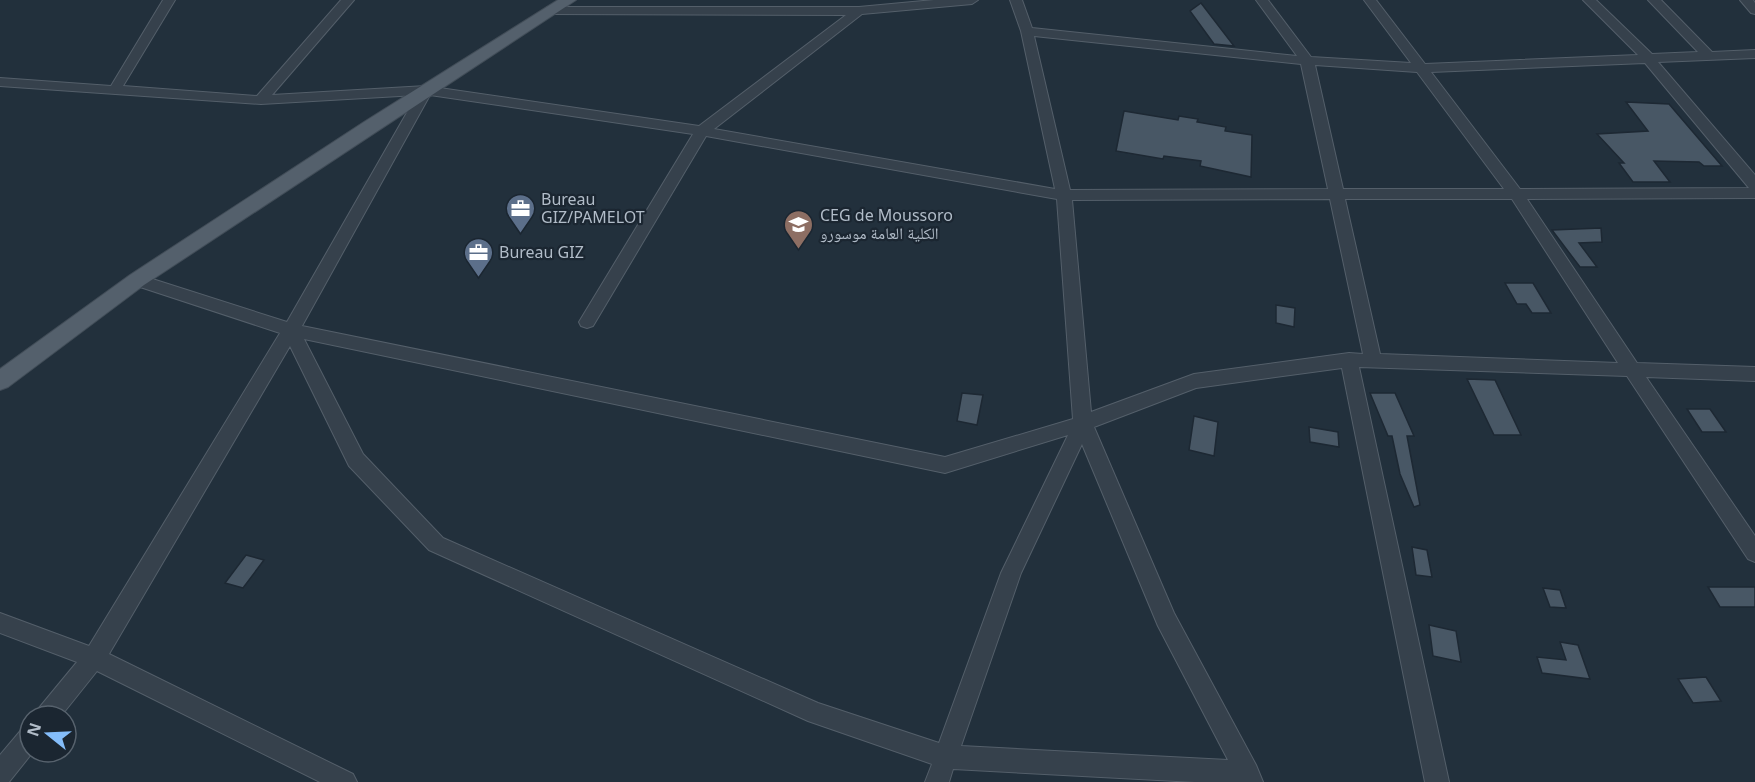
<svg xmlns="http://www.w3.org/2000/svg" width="1755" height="782" viewBox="0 0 1755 782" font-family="'Noto Sans','Noto Naskh Arabic',sans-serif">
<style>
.building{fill:#485765;stroke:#1d2833;stroke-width:1.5}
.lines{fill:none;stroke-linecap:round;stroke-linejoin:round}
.minor-casing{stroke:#545f6a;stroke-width:2}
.major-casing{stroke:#424d58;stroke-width:2}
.minor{fill:#36414c;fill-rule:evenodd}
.major{fill:#54606c;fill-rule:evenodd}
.labels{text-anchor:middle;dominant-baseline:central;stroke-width:4.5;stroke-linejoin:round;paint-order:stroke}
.poi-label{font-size:16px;fill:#b1bcc8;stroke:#1b2631;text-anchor:start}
</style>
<rect width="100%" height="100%" fill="#22303c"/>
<g class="building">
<polygon points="1201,3 1234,46 1214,44 1190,11"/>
<polygon points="1626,102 1669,104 1722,166 1704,166 1699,162 1654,161 1670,182 1633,182 1619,163 1624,163 1597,134 1648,131"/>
<polygon points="1124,111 1178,120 1179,116 1198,119 1197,122 1226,127 1225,131 1252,135 1251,177 1200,166 1201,161 1164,156 1163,159 1116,151"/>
<polygon points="1601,228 1602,242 1579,243 1597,267 1580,267 1552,230"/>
<polygon points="1505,283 1533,283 1551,313 1532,313 1526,304 1517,304"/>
<polygon points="1276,305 1295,308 1294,327 1276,323"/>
<polygon points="1467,379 1495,380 1521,435 1494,435"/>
<polygon points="962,393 983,395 977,425 957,421"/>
<polygon points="1370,393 1395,393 1414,436 1407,436 1420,505 1414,507 1400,474 1392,436 1388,436"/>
<polygon points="1687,409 1710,409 1726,432 1702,432"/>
<polygon points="1194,416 1218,422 1214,456 1189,450"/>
<polygon points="1309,427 1338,432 1339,447 1310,442"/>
<polygon points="1412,547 1427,550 1432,577 1416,575"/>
<polygon points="246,555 264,560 243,588 225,583"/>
<polygon points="1708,587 1755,587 1755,607 1720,607"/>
<polygon points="1543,588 1560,590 1566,608 1550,607"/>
<polygon points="1429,625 1456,631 1461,662 1433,656"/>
<polygon points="1560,642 1578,645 1590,679 1542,673 1537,657 1566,660"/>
<polygon points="1706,677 1721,701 1693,703 1678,679"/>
</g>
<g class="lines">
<defs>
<g id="minor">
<path d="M163 0H175L123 86 257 96 341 0H354L272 95 426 86 699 126 846 15 551 14 547 13 545 10 547 7H859L934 0H978L972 4 862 14 714 129 1055 189 1021 31 1010 0H1022L1032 28 1297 56 1256 0H1268L1311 57 1411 63 1364 0H1376L1425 64 1638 55 1583 0H1596L1652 54 1698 52 1648 0H1661L1712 52 1755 50V58L1658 62 1755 175V198L1527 199 1637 363 1755 367V381L1646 377 1755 536V562L1748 559 1627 376 1359 367 1449 782H1425L1342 368 1196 388 1094 427 1174 613 1256 765 1263 782H1195L953 769 949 782H925L932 764 808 721 429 550 349 466 290 346 109 654 353 774 357 782H320L97 671 61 716H36L39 708 77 662 0 633V613L89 646 280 333 131 284 129 280 131 276H143L287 322 417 95 261 104 0 86V78L111 86ZM1034 36 1301 64 1328 189 1070 190ZM1645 63 1749 188 1520 189 1431 72ZM1315 65 1417 72 1504 189H1343ZM430 95 693 134 579 322 581 326 587 328 593 326 706 136 1057 199 1073 419 945 457 302 326ZM1330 199 1363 354 1349 353 1194 374 1091 412 1072 200ZM1345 199H1512L1618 363 1380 354ZM304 339 945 473 1068 435 1001 573 939 743 818 703 443 538 363 454ZM1082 444 1158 626 1228 760 961 746 1021 573Z"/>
<polygon points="1740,0 1753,0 1755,3 1755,14 1751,13"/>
<polygon points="30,725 30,752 33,752 9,782 0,782 0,755 22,729"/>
</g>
<polygon id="major" points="558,0 576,0 144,285 8,387 0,390 0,369 130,275 364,122"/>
</defs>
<use href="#minor" class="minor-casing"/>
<use href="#major" class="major-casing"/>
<use href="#minor" class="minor"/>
<use href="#major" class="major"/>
</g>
<defs>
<symbol id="office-pin" viewBox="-11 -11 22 30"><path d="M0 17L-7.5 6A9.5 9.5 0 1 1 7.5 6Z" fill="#5c6f8a" stroke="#1b2631"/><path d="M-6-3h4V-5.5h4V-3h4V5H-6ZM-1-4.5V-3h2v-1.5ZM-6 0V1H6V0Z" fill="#fff"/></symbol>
<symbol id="university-pin" viewBox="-11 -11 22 30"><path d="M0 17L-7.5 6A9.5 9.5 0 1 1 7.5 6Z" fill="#8d6e63" stroke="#1b2631"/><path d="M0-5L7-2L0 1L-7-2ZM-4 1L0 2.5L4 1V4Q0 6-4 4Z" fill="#fff"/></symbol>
</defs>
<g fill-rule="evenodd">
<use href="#office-pin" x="504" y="192" width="33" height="45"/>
<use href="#university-pin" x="782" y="208" width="33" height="45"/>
<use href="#office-pin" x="462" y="236" width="33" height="45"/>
</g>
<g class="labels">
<g class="poi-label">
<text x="541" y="199">Bureau<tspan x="541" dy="18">GIZ/PAMELOT</tspan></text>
<text x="820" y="215">CEG de Moussoro<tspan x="820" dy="18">الكلية العامة موسورو</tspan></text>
<text x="499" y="252">Bureau GIZ</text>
</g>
</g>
<g transform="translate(48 734) rotate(288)"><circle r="28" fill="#1b2631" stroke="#57626d" stroke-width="1.5"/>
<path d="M0-4.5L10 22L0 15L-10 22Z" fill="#84bdfa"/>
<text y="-9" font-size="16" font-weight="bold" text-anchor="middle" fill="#b1bcc8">N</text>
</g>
</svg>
